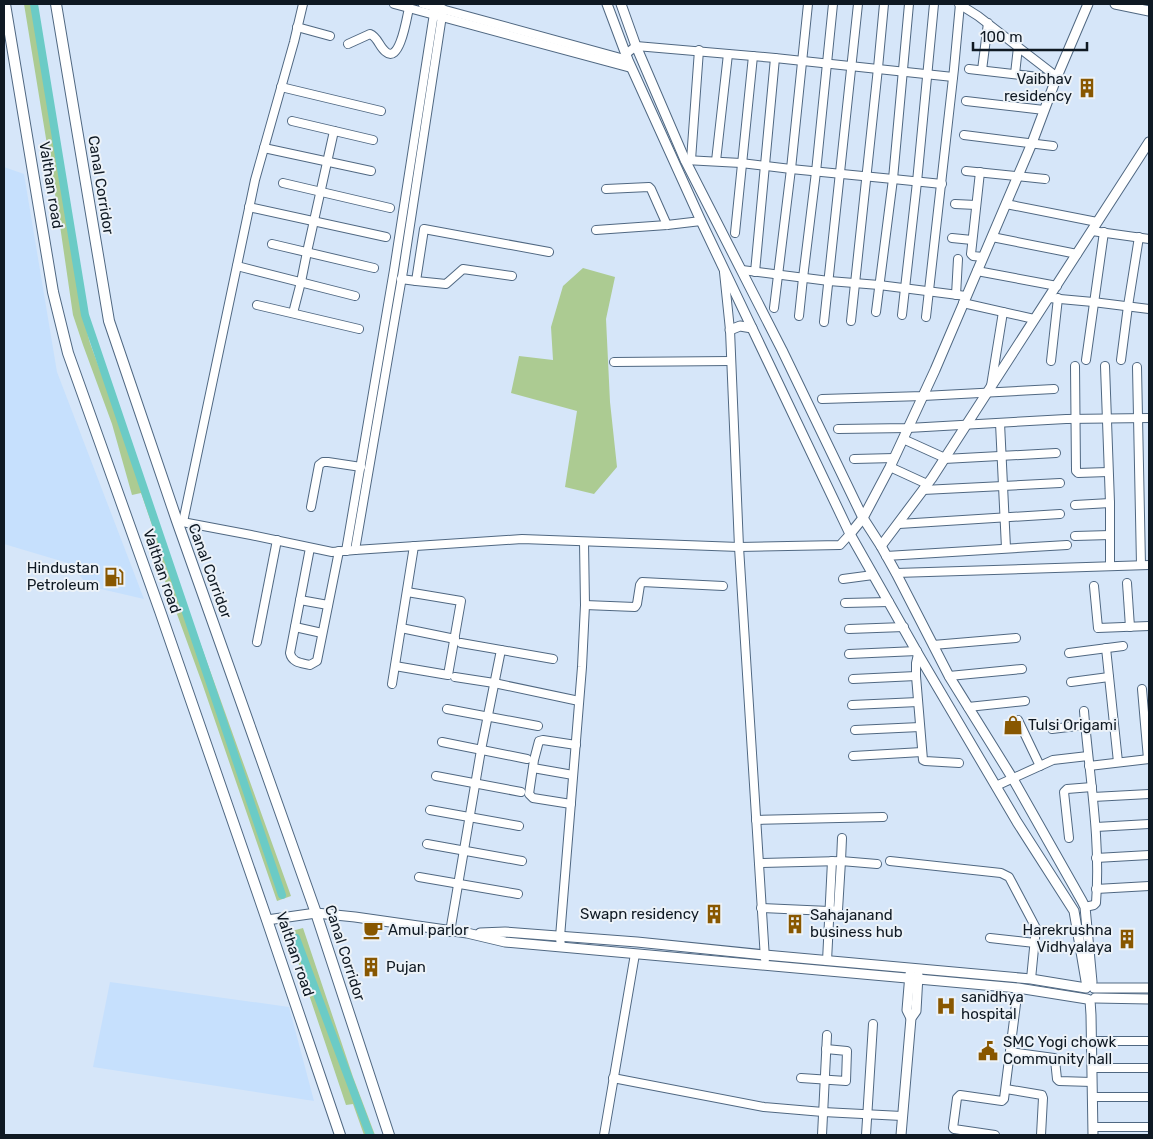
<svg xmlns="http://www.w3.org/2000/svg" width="1153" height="1139" viewBox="0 0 1153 1139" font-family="Rubik,sans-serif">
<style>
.built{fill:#c6e0fd}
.green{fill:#accb92}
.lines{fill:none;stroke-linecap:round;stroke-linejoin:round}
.canal{stroke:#6bcbc6;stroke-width:8}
.minor-casing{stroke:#506882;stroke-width:10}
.tertiary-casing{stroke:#506882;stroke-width:11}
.secondary-casing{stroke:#506882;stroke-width:12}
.minor{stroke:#fff;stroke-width:8}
.tertiary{stroke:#fff;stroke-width:9}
.secondary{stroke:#fff;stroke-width:10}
.labels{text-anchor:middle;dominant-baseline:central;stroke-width:4;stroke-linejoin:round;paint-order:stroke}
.poi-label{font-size:15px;fill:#0f1923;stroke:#ecf2f8;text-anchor:start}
.street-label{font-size:15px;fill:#0f1923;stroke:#ecf2f8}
</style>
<rect width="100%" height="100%" fill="#d6e6f9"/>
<g class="built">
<polygon points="4,167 24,174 57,372 144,599 88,586 71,564 4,544"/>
<polygon points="110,982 289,1007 314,1101 93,1067"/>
</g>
<g class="green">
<polygon points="24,4 37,4 52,102 60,169 71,244 83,316 90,343 170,559 291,896 277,901 202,683 149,537 155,534 141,493 132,495 112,424 83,345 73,315 58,212"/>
<polygon points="583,268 615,277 606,319 610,402 617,467 594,494 565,487 577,411 511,393 519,356 553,360 551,327 563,286"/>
<polygon points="303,928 353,1077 375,1135 364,1135 353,1104 346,1105 288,932"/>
</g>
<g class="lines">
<g class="canal">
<polyline points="34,4 85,315 282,895"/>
<polyline points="296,938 370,1135"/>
</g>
<defs>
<g id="minor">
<polyline points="394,4 631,68"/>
<polyline points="423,4 628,60"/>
<polyline points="959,4 978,16 1057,77"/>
<polyline points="297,27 330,36"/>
<path d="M348 44 370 34C378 37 379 47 386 52 400 64 407 16 409 8"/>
<polyline points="626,54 636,46 775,58 953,77"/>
<polyline points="969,69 1056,79"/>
<polyline points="982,70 988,23"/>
<polyline points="1015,74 1018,47"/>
<polyline points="281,87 381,111"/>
<polyline points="966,101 1044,110"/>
<polyline points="292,121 373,140"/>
<polyline points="964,135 1053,146"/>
<polyline points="264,148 371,171"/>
<polyline points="685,160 741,163 791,169 893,179 942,184"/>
<polyline points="691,160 699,50"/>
<polyline points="716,161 728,54"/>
<polyline points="966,171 1045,179"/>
<polyline points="980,172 971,254 973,256 983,257"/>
<polyline points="283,183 390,208"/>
<polyline points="606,189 649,187 651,189 667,225"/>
<polyline points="955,204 976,205"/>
<polyline points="1006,204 1097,222"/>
<polyline points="249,207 386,237"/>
<polyline points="596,230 667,225 701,221"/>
<polyline points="1092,231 1149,239"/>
<polyline points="735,233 753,56"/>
<polyline points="992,237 1077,254"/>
<polyline points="952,238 972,240"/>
<polyline points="272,244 374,268"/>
<polyline points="237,266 355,296"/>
<polyline points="742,270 829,281 879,285 966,296"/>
<polyline points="977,271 1057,286"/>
<polyline points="724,272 730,330 739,547 765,959"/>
<polyline points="755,272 775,58"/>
<polyline points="401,279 416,281 424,229 549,252"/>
<polyline points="416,281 446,284 463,269 512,276"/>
<polyline points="956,295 958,259"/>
<polyline points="1049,298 1093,302 1149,309"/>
<polyline points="963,303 1034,319"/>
<polyline points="257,305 359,329"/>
<polyline points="774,308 791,169 808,4"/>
<polyline points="876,312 893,179 909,4"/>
<polyline points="293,313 301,282 307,252 334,131"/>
<polyline points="902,315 917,182 934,4"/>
<polyline points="799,316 803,278 816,172 833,4"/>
<polyline points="926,317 954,69 960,4"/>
<polyline points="851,321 878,68 884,4"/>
<polyline points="824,322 858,4"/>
<polyline points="1086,360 1104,232"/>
<polyline points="1121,360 1128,306 1139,237"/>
<polyline points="1051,361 1058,298"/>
<polyline points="614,362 731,361"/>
<polyline points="1075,366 1076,471 1078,473 1108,472"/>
<polyline points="1105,366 1110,503 1110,566"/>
<polyline points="1137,367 1141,565"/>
<polyline points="991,386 1003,312"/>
<polyline points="822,399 923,396 1054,389"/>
<polyline points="1000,423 1006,548"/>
<polyline points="838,429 908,428 1066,419 1149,418"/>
<polyline points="903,439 945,458"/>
<polyline points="854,459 894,458"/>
<polyline points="944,459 1056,453"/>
<polyline points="890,467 927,484"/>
<polyline points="923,490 1060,483"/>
<polyline points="1075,505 1110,503"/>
<polyline points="311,507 319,465 323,462 328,462 361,467"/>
<polyline points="177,521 251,535 332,552 355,550 522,539 739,547 840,545 850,534"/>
<polyline points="183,522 255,180 294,42 303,4"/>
<polyline points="899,524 1060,514"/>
<polyline points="1075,536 1110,535"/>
<path d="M310 548 290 653C292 663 302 663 310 665L317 661 339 551"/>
<polyline points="355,550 403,271 443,9"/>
<polyline points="346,551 394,270 435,7"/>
<polyline points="886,556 1067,545"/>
<polyline points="896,573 1149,565"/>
<polyline points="843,579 873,575"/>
<polyline points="1127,583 1130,627"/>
<polyline points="1094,586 1098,628 1149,626"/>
<polyline points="300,600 328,605"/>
<polyline points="845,603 889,602"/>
<polyline points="585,605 635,607 637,604 640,585 642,582 723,586"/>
<polyline points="295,627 322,633"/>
<polyline points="401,628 455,639"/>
<polyline points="849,629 904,627"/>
<polyline points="257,642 277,540"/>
<polyline points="461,643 553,659"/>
<polyline points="933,645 1016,638"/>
<polyline points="1106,648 1118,762"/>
<polyline points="1069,653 1123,646"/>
<polyline points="849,654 917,651"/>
<polyline points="918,654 916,663 916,676 923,760 925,761 959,763"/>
<polyline points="395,666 448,675 461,601 407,592"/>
<polyline points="949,676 1022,669"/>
<polyline points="455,677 494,683 579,701"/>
<polyline points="853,679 916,676"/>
<polyline points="1071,682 1109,677"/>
<polyline points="392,684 414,546"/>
<polyline points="1142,689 1148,759"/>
<polyline points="852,705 918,702"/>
<polyline points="968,707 1025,701"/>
<polyline points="447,709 538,726"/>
<path d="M1084 711C1089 774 1101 839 1096 903L1094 905 1085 907"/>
<polyline points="1018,720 1040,766"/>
<polyline points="1052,729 1085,725"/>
<polyline points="855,730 920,727"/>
<polyline points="442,742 527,759"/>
<polyline points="853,756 922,752"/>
<polyline points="1089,766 1149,759"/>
<polyline points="533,768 573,775"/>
<polyline points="436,776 521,792"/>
<polyline points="996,786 1053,760 1088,756"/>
<polyline points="1093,797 1149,794"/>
<polyline points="571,804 533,798 529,794 534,760 539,741 543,740 576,745"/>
<polyline points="430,810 519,826"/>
<polyline points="756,820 883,817"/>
<polyline points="1096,827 1149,824"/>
<polyline points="1069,838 1064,792 1067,789 1092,787"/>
<polyline points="427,844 522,861"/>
<polyline points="1096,858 1149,855"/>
<polyline points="890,861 1001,873 1009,877 1036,928 1031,979"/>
<polyline points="759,863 841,861 877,864"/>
<polyline points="419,877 518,894"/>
<polyline points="1096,889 1149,886"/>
<polyline points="761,908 829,911 838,910 841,861 842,838"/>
<polyline points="450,932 481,750 501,650"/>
<polyline points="990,938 1035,943"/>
<polyline points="561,947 560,937 582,667 585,605 584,542"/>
<polyline points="827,961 832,861"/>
<polyline points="1092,1041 1149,1041"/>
<polyline points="1010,1052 1054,1058 1055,1060 1057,1079 1059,1081 1092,1082"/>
<polyline points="1092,1068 1149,1068"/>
<polyline points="613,1078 764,1107 823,1112 902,1116"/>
<polyline points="801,1078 846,1081 847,1051 826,1049"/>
<polyline points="1006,1089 1042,1095 1043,1098 1041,1135"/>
<polyline points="1092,1097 1149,1097"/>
<polyline points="1093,1127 1149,1127"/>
<polyline points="604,1135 635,954"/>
<polyline points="822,1135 827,1035"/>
<polyline points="866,1135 873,1024"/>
<polyline points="995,1135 954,1129 953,1128 957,1098 960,1095 1002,1101 1004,1099 1018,988"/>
</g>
<g id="tertiary">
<polyline points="607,4 628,60 701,221 850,534 918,654 1017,822 1074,911 1087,987"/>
<polyline points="621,4 636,46 685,160 782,350 863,518 881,546 896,573 949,676 1013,779 1082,901 1085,907 1092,982"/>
<polyline points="1115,4 1149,11"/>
<polyline points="730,330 740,326 752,328"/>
<polyline points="850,534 863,518 890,467 935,370 1032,143 1056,79 1088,4"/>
<polyline points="881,546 932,478 1149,142"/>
<polyline points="267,920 316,913 355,917 467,933 505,942 1018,988 1087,999"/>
<polyline points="480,933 505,932 637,942 765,955 1031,979 1086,988"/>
<polyline points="910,974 907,1010 911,1018"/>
<polyline points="1094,988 1149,988"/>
<polyline points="1095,998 1149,999"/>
<polyline points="1090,1000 1091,1015 1093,1135"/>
<polyline points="901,1135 911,1018 916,1011 918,975"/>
</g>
<g id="secondary">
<polyline points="5,4 53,292 68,353 160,611 267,920 340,1135"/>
<polyline points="56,4 109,321 177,521 316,913 389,1135"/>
</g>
</defs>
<use href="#minor" class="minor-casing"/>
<use href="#tertiary" class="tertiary-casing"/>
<use href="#secondary" class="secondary-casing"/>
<use href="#minor" class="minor"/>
<use href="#tertiary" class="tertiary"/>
<use href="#secondary" class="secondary"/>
</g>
<defs>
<symbol id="building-bare" viewBox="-9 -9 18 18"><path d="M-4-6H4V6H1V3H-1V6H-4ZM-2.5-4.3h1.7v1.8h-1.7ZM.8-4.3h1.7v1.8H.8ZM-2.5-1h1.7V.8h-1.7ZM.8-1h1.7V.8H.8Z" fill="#885700" stroke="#ecf2f8" stroke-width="2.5" paint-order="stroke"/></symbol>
<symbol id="fuel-bare" viewBox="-9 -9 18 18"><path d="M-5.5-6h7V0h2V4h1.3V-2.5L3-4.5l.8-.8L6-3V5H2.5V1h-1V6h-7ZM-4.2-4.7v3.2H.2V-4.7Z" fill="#885700" stroke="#ecf2f8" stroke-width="2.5" paint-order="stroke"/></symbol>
<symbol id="shop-bare" viewBox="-9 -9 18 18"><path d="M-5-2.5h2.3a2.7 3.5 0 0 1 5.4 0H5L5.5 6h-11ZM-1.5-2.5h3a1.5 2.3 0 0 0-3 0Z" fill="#885700" stroke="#ecf2f8" stroke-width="2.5" paint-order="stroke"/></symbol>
<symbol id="cafe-bare" viewBox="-9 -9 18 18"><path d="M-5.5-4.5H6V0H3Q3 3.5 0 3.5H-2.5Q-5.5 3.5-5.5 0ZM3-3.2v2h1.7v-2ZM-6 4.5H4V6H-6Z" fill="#885700" stroke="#ecf2f8" stroke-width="2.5" paint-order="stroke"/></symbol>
<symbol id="hospital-bare" viewBox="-9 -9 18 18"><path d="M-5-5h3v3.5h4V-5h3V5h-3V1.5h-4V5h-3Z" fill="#885700" stroke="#ecf2f8" stroke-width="2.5" paint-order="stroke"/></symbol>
<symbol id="civic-bare" viewBox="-9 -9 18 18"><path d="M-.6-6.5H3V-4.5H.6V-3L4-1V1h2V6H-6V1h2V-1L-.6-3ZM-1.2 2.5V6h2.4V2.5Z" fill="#885700" stroke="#ecf2f8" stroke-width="2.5" paint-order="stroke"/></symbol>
</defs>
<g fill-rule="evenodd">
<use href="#building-bare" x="1073" y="74" width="28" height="28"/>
<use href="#fuel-bare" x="100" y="563" width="28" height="28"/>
<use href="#shop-bare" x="999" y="711" width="28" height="28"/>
<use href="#building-bare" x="700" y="900" width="28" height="28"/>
<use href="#building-bare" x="781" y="910" width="28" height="28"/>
<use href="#cafe-bare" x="359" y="916" width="28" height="28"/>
<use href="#building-bare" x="1113" y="925" width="28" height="28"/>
<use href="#building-bare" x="357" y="953" width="28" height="28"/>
<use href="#hospital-bare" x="932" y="992" width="28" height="28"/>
<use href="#civic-bare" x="974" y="1037" width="28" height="28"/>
</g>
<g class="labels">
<g class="poi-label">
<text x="1072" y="79" text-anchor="end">Vaibhav<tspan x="1072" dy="17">residency</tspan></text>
<text x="99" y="568" text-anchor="end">Hindustan<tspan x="99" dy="17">Petroleum</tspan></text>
<text x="1028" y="725">Tulsi Origami</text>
<text x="699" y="914" text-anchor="end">Swapn residency</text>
<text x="810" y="915">Sahajanand<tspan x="810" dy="17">business hub</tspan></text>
<text x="388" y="930">Amul parlor</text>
<text x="1112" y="930" text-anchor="end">Harekrushna<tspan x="1112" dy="17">Vidhyalaya</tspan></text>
<text x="386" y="967">Pujan</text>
<text x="961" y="997">sanidhya<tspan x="961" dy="17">hospital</tspan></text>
<text x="1003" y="1042">SMC Yogi chowk<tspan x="1003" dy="17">Community hall</tspan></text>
</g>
<g class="street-label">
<text transform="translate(51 185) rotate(81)">Valthan road</text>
<text transform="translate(101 185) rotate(81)">Canal Corridor</text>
<text transform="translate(162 571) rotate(71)">Valthan road</text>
<text transform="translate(210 571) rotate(70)">Canal Corridor</text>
<text transform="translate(345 953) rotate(72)">Canal Corridor</text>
<text transform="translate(295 954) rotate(71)">Valthan road</text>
</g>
</g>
<rect width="1153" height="1139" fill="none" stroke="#0f1923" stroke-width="10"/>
<path d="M973 42v8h114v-8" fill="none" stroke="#0f1923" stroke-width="2.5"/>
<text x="980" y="42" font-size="15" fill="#0f1923" stroke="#ecf2f8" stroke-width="4" paint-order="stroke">100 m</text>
</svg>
